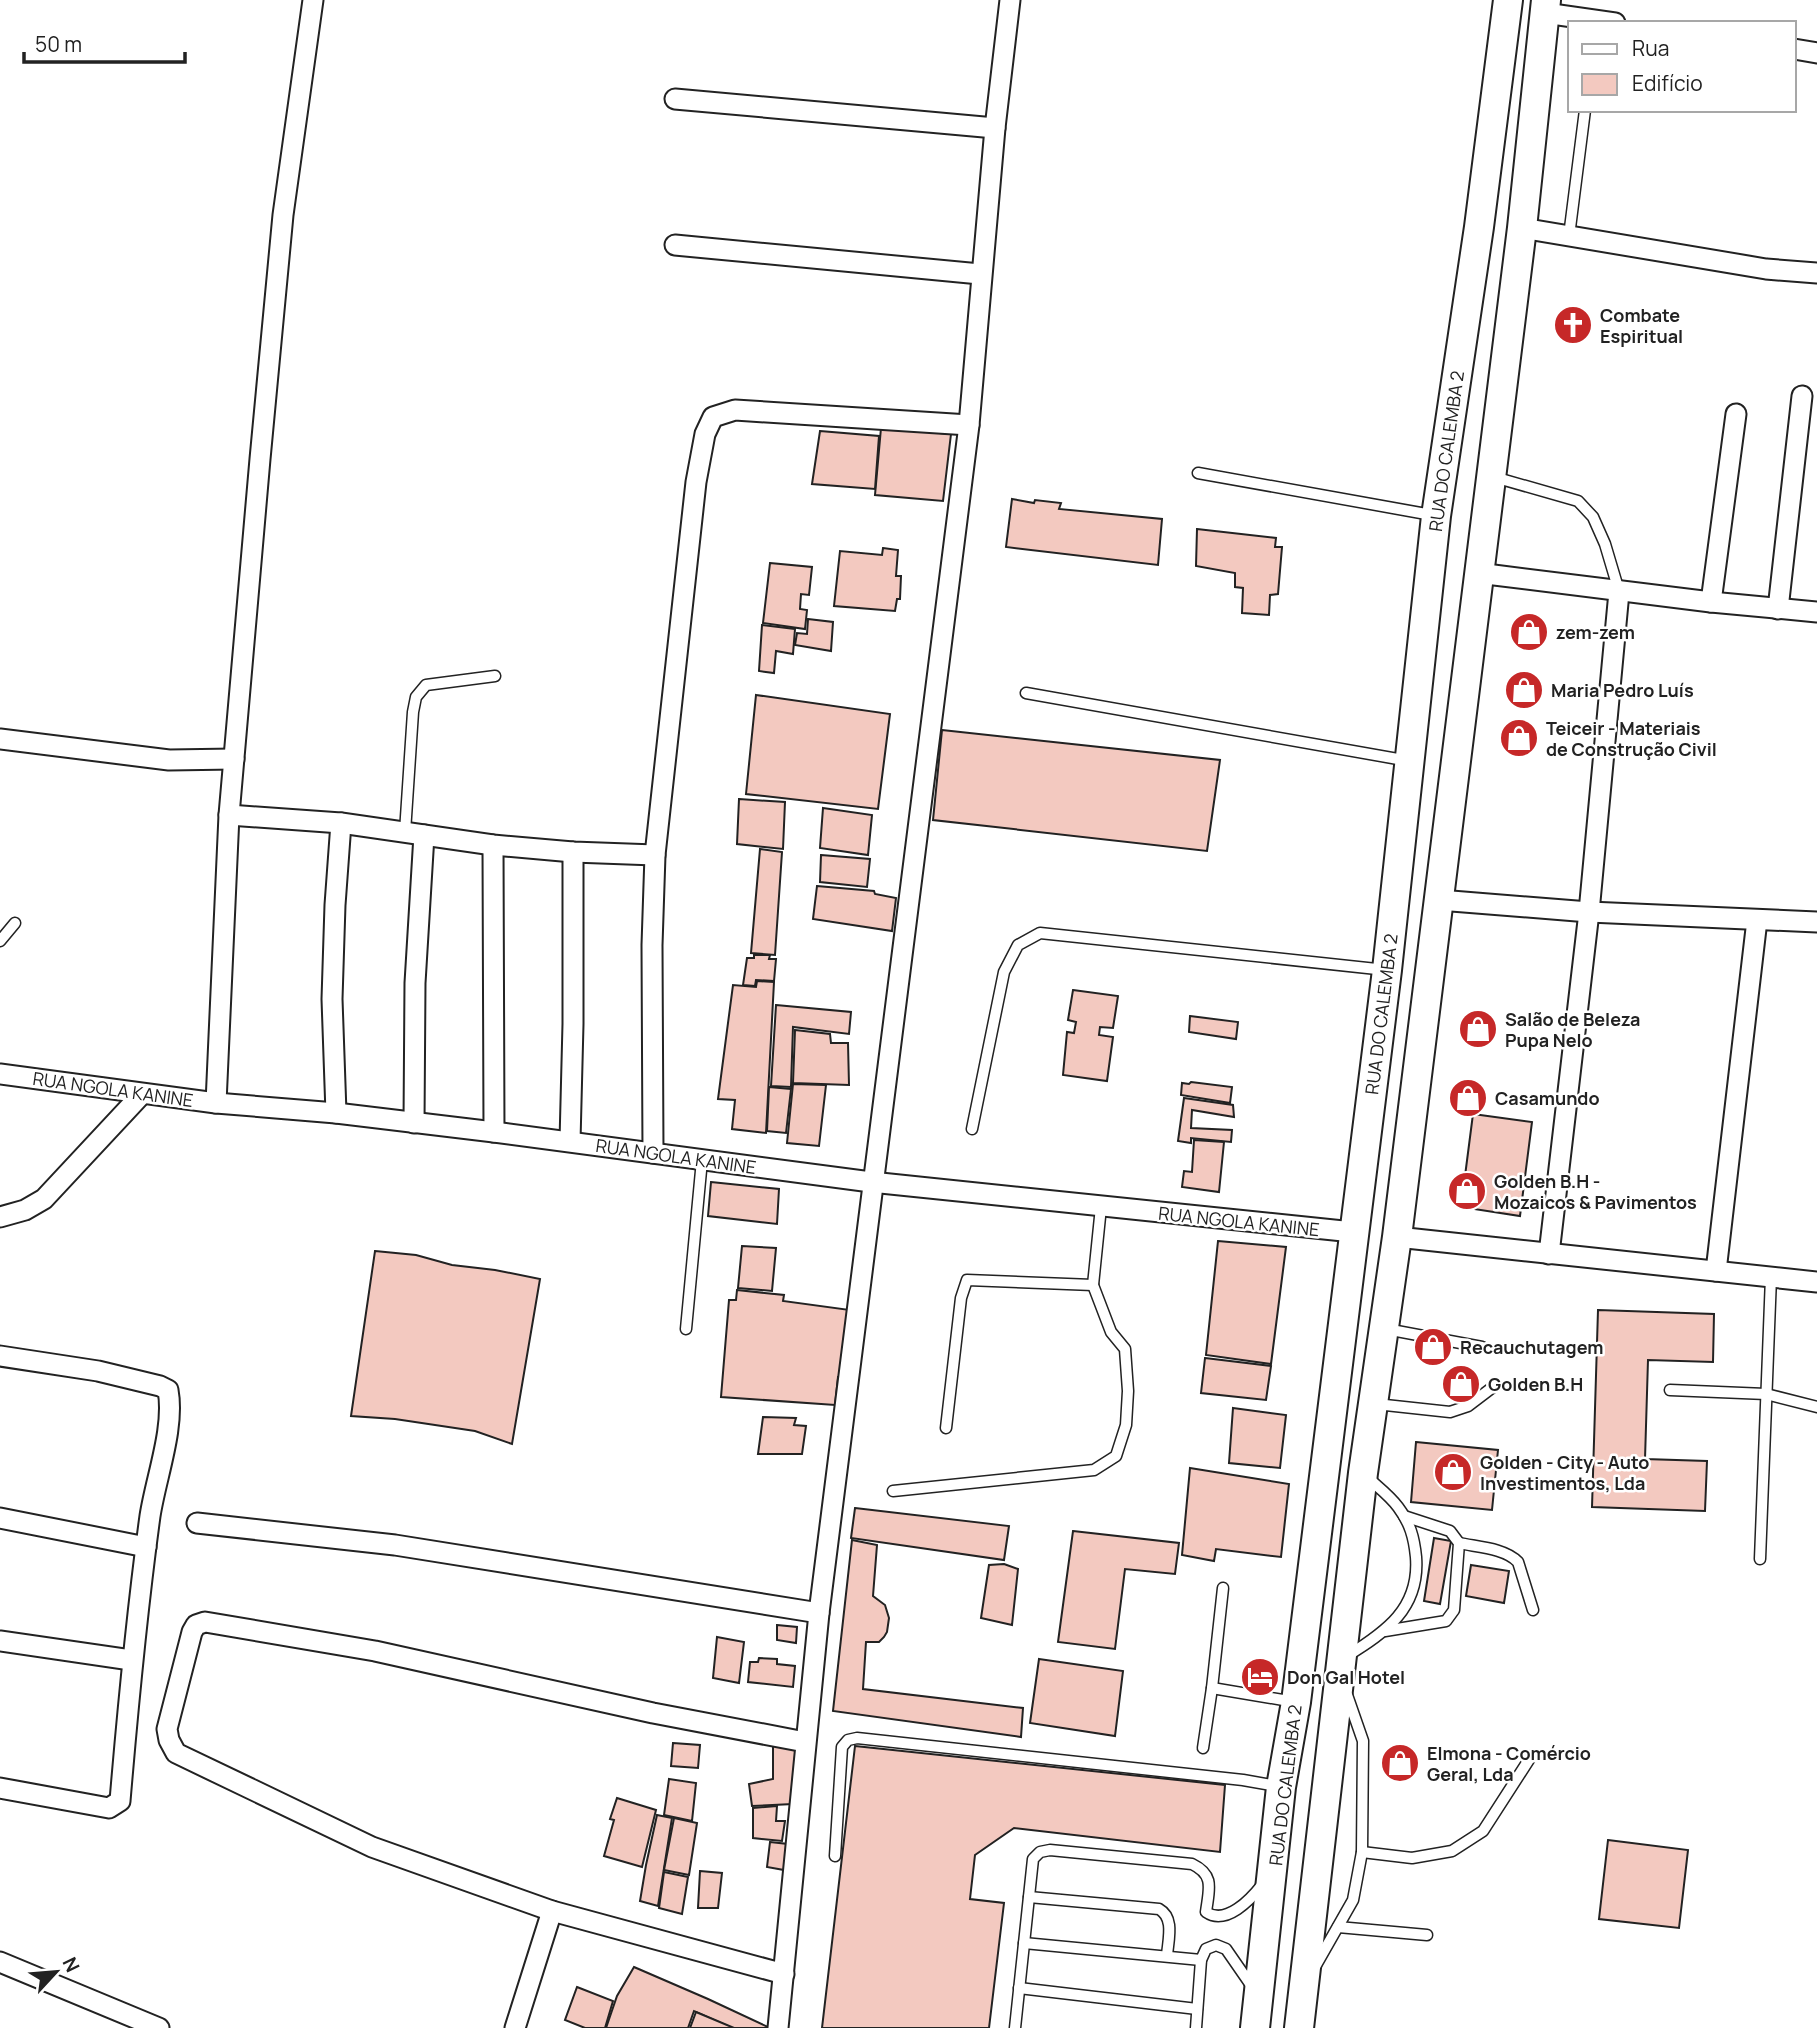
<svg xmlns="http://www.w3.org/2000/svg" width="1817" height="2028" viewBox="0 0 1817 2028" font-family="Manrope,sans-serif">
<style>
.building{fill:#f3c9c0;stroke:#222;stroke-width:2}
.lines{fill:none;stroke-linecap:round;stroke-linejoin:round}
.service-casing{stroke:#222;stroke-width:13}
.minor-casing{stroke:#222;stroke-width:23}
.secondary-casing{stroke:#222;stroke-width:32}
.service{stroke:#fff;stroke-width:10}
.minor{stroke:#fff;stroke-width:19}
.secondary{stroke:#fff;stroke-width:28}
.labels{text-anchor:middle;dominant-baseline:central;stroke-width:5;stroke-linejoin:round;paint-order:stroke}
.poi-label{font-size:18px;font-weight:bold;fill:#222;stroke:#fff;text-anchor:start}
.street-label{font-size:18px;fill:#222;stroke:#fff}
</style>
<rect width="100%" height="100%" fill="#fff"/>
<g class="building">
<polygon points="881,428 951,434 943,501 875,495"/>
<polygon points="820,431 879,436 875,489 812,484"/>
<polygon points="1012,499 1034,503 1035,500 1061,503 1059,509 1162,519 1158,565 1006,547"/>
<polygon points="1197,529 1276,538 1275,547 1282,547 1278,594 1270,595 1269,615 1242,613 1243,588 1235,587 1235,573 1196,566"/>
<polygon points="883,548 898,550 896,576 901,576 900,599 897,599 895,611 834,606 840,551 882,555"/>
<polygon points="770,563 812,567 809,595 801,594 800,609 807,610 805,629 763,623"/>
<polygon points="808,619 833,622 831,651 795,645 797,633 807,634"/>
<polygon points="762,625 795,629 793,654 776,651 774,673 759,671"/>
<polygon points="756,695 890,714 878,809 746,794"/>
<polygon points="942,730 1220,760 1207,851 933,820"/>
<polygon points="739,799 785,802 783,849 737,844"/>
<polygon points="823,808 872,815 868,855 820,848"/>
<polygon points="760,849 782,852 775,955 751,953"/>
<polygon points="821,855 870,859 867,887 820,882"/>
<polygon points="817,886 874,891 875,894 896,898 892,931 813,919"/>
<polygon points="754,955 770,955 769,959 776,959 774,981 756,980 755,986 743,985 747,958 754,958"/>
<polygon points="757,981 774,982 766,1133 732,1129 735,1100 718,1099 733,985 756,987"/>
<polygon points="1073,990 1118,996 1113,1028 1100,1027 1099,1035 1113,1037 1107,1081 1063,1075 1067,1032 1074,1033 1076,1022 1068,1020"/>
<polygon points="776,1005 851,1012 849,1034 793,1027 791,1087 771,1086"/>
<polygon points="1190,1016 1238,1022 1236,1039 1189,1032"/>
<polygon points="795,1030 830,1034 831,1043 848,1043 849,1085 793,1083"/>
<polygon points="1191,1082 1232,1087 1230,1103 1181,1095 1182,1083 1189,1084"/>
<polygon points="793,1084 826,1085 819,1146 787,1143"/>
<polygon points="769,1087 791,1089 786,1133 767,1131"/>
<polygon points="1184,1098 1233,1105 1234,1117 1192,1110 1191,1128 1232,1130 1231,1142 1191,1138 1191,1143 1178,1141"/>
<polygon points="1473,1114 1532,1122 1520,1216 1461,1207"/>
<polygon points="1194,1140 1224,1142 1219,1192 1182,1187 1184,1171 1192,1172"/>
<polygon points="711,1182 779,1189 777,1224 708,1216"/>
<polygon points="1218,1241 1286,1247 1271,1364 1206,1355"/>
<polygon points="742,1246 776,1248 772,1291 738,1288"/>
<polygon points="375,1251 416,1255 452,1265 495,1270 540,1279 512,1444 475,1431 395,1419 351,1416"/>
<polygon points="737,1290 784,1295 783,1301 850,1310 844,1377 838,1377 835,1405 721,1397 729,1300 736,1300"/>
<polygon points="1598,1310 1714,1314 1713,1362 1648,1360 1645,1459 1707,1461 1705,1511 1592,1507"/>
<polygon points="1205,1358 1271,1366 1266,1400 1201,1393"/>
<polygon points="1233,1408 1286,1415 1280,1468 1229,1463"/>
<polygon points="763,1417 796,1418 794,1425 806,1426 802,1454 758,1454"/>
<polygon points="1416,1442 1498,1450 1492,1510 1411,1502"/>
<polygon points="1190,1468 1289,1484 1281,1557 1216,1549 1214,1561 1182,1555"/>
<polygon points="855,1508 1009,1526 1004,1560 851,1538"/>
<polygon points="1073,1531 1179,1543 1175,1574 1125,1569 1115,1649 1058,1642"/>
<polygon points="1434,1538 1451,1541 1440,1604 1424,1601"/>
<polygon points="852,1540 877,1545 873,1596 885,1605 889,1618 887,1632 884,1637 879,1642 866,1642 863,1689 1023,1708 1021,1737 833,1711"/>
<polygon points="1004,1564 1018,1569 1012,1625 981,1618 989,1565"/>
<polygon points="1471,1565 1509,1571 1504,1603 1466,1596"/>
<polygon points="777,1625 797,1627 796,1643 777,1640"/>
<polygon points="717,1637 744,1642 739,1683 713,1678"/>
<polygon points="759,1658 777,1659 777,1664 795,1666 793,1687 748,1682 750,1662 758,1662"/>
<polygon points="1039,1659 1123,1671 1115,1736 1030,1723"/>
<polygon points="773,1742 799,1751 793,1804 752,1806 749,1784 773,1779"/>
<polygon points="673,1743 700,1745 698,1768 671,1766"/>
<polygon points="855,1746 1225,1785 1220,1852 1014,1828 975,1855 970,1899 1004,1903 989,2028 822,2028"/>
<polygon points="669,1779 696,1783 692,1821 664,1815"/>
<polygon points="617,1798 656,1810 642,1867 604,1856 614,1820 610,1819"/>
<polygon points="777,1806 776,1821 785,1821 782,1841 753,1838 753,1808"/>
<polygon points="657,1815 672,1818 658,1906 640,1901 646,1865"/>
<polygon points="674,1818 697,1823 689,1875 664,1870"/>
<polygon points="1608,1840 1688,1850 1679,1928 1599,1919"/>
<polygon points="770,1842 788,1844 784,1870 767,1867"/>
<polygon points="700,1871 722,1873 718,1908 698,1908"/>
<polygon points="664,1872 688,1877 682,1914 659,1908"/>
<polygon points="634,1967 708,1999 770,2028 732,2028 694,2011 688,2028 606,2028 617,1996"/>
<polygon points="577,1987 613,2001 605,2028 585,2028 565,2020"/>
<polygon points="696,2012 734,2028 690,2028"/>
</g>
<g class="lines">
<defs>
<g id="service">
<polyline points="1569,236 1585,110"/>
<polyline points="1198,473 1432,515"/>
<polyline points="1494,477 1578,501 1593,517 1605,544 1619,591"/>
<polyline points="1026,693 1409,761"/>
<polyline points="405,832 413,712 416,697 426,685 495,676"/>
<polyline points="0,941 15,923"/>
<polyline points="972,1129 1004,972 1018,945 1040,933 1386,970"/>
<polyline points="686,1329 702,1160"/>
<polyline points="1386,1329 1482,1347"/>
<polyline points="1670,1390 1766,1394 1817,1407"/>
<polyline points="1376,1404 1450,1412 1468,1406 1493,1387"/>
<polyline points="946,1428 961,1298 967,1280 1093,1285"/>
<polyline points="893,1491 1094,1470 1116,1456 1126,1425 1128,1391 1125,1349 1111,1332 1093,1285 1101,1207"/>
<path d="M1459 1543C1477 1547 1505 1548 1518 1562L1533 1610"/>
<polyline points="1760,1559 1771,1277"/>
<polyline points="1385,1631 1446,1621 1454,1610 1459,1543 1450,1531 1404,1516"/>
<path d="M1347 1656C1386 1632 1420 1608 1416 1557 1414 1537 1410 1523 1398 1507 1390 1496 1378 1487 1367 1477"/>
<polyline points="1212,1688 1295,1702"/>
<polyline points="1203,1748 1212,1688 1223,1588"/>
<polyline points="1362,1852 1412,1858 1452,1851 1483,1831 1532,1755"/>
<polyline points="835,1856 842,1747 848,1740 857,1738 1243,1780 1277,1786"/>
<path d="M1029 1897 1159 1909C1175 1918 1168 1940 1167 1956"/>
<polyline points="1338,1927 1427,1935"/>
<polyline points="1024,1943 1201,1960"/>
<polyline points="1316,1965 1353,1900 1362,1852 1363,1741 1347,1695"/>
<polyline points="1019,1988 1197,2009"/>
<path d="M1015 2028 1033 1859 1040 1852 1050 1850 1192 1864C1215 1875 1209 1889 1206 1912 1226 1926 1251 1899 1262 1885"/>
<polyline points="1196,2028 1201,1960 1206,1949 1216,1945 1226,1949 1253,1988"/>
</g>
<g id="minor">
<polyline points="1545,13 1615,23"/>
<polyline points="1794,49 1817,53"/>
<polyline points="675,99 995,128"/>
<polyline points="1522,228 1766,269 1817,273"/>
<polyline points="675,245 980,274"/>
<polyline points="1478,573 1711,602 1817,612"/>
<polyline points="1711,602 1736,414"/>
<polyline points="1778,609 1802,396"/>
<polyline points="0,739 169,760 234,759"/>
<polyline points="229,815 341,823 493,845 573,852 655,855"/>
<polyline points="493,845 494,1132"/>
<polyline points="1439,900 1589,912 1817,922"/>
<polyline points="0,1074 216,1103 336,1113 494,1132 871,1182 1353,1232"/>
<polyline points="216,1103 229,815 260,459 283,215 313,0"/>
<polyline points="336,1113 332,999 335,905 341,823"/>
<polyline points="414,1123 415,983 424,835"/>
<polyline points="570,1141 573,1024 573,852"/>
<polyline points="653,1153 652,945 655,855 696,482 705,434 713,417 735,410 969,425"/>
<polyline points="0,1217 25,1210 44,1199 141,1095"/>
<polyline points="1397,1237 1817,1282"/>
<polyline points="1549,1254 1589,912 1619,592"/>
<polyline points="1716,1271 1757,920"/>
<path d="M0 1356 98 1371 160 1386 168 1390C175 1428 156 1477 150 1516 137 1611 128 1706 120 1801L109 1808 0 1788"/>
<polyline points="0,1518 146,1547"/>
<polyline points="197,1523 395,1545 819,1613"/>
<polyline points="0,1641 131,1660"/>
<polyline points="0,1962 159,2028"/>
<polyline points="784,1974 552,1911 372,1847 176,1753 169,1740 167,1729 192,1632 196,1625 205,1622 375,1651 653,1713 805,1742"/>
<polyline points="515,2028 552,1911"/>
<polyline points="778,2028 819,1613 969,425 995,128 1010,0"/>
</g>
<g id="secondary">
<polyline points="1255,2028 1281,1787 1296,1702 1387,970 1436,516 1479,227 1508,0"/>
<polyline points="1299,2028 1363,1473 1397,1237 1522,228 1546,0"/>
</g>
</defs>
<use href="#service" class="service-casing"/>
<use href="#minor" class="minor-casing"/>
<use href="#secondary" class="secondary-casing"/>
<use href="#service" class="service"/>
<use href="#minor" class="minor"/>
<use href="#secondary" class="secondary"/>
</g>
<defs>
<symbol id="church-disc" viewBox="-11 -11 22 22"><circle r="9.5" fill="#c62828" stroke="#fff"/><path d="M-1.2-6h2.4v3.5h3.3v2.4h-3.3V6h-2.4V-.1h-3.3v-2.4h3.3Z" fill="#fff"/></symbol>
<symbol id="shop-disc" viewBox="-11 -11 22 22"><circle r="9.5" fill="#c62828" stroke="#fff"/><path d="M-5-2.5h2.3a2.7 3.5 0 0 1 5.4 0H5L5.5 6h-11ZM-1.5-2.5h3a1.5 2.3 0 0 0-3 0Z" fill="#fff"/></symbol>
<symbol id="hotel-disc" viewBox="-11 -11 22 22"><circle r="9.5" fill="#c62828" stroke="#fff"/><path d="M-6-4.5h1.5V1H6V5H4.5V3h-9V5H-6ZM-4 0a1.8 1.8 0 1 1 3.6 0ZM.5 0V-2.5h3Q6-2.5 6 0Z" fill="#fff"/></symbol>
</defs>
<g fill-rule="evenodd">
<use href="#church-disc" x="1551" y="303" width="44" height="44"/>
<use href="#shop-disc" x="1507" y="610" width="44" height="44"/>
<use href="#shop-disc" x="1502" y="668" width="44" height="44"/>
<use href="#shop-disc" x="1497" y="716" width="44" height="44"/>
<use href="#shop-disc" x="1456" y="1007" width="44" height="44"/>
<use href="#shop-disc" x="1446" y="1076" width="44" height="44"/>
<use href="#shop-disc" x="1445" y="1169" width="44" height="44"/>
<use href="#shop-disc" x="1411" y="1325" width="44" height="44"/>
<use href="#shop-disc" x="1439" y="1362" width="44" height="44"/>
<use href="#shop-disc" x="1431" y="1450" width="44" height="44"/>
<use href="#hotel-disc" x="1238" y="1655" width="44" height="44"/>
<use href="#shop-disc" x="1378" y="1741" width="44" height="44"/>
</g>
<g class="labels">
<g class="poi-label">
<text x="1600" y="315">Combate<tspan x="1600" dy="21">Espiritual</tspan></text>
<text x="1556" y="632">zem-zem</text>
<text x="1551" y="690">Maria Pedro Luís</text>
<text x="1546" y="728">Teiceir - Materiais<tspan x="1546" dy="21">de Construção Civil</tspan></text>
<text x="1505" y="1019">Salão de Beleza<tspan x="1505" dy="21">Pupa Nelo</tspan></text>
<text x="1495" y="1098">Casamundo</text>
<text x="1494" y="1181">Golden B.H -<tspan x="1494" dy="21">Mozaicos &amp; Pavimentos</tspan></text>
<text x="1460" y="1347">Recauchutagem</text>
<text x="1488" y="1384">Golden B.H</text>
<text x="1480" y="1462">Golden - City - Auto<tspan x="1480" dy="21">Investimentos, Lda</tspan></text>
<text x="1287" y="1677">Don Gal Hotel</text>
<text x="1427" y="1753">Elmona - Comércio<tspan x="1427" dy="21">Geral, Lda</tspan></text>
</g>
<g class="street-label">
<text transform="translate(1446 451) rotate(-82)">RUA DO CALEMBA 2</text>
<text transform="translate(1381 1014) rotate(-83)">RUA DO CALEMBA 2</text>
<text transform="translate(113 1089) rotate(8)">RUA NGOLA KANINE</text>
<text transform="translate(676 1156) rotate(8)">RUA NGOLA KANINE</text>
<text transform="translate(1239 1221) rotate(6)">RUA NGOLA KANINE</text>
<text transform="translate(1285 1785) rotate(-83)">RUA DO CALEMBA 2</text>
</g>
</g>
<rect x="1568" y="21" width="228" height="91" fill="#ffffff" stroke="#a7a7a7" stroke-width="2"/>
<rect x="1582" y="44" width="35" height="10" fill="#ffffff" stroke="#a7a7a7" stroke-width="2"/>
<text x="1632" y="56" font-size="21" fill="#222222">Rua</text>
<rect x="1582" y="74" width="35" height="21" fill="#f3c9c0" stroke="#a7a7a7" stroke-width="2"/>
<text x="1632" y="91" font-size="21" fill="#222222">Edifício</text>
<g transform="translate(56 1972) rotate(64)" stroke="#ffffff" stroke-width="5" paint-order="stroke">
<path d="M0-5L12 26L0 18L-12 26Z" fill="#222222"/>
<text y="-10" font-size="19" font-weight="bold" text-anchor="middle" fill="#222222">N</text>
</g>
<path d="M24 52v10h161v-10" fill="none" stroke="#222222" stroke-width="3.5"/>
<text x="35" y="52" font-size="21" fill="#222222" stroke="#ffffff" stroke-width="5" paint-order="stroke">50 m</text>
</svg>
